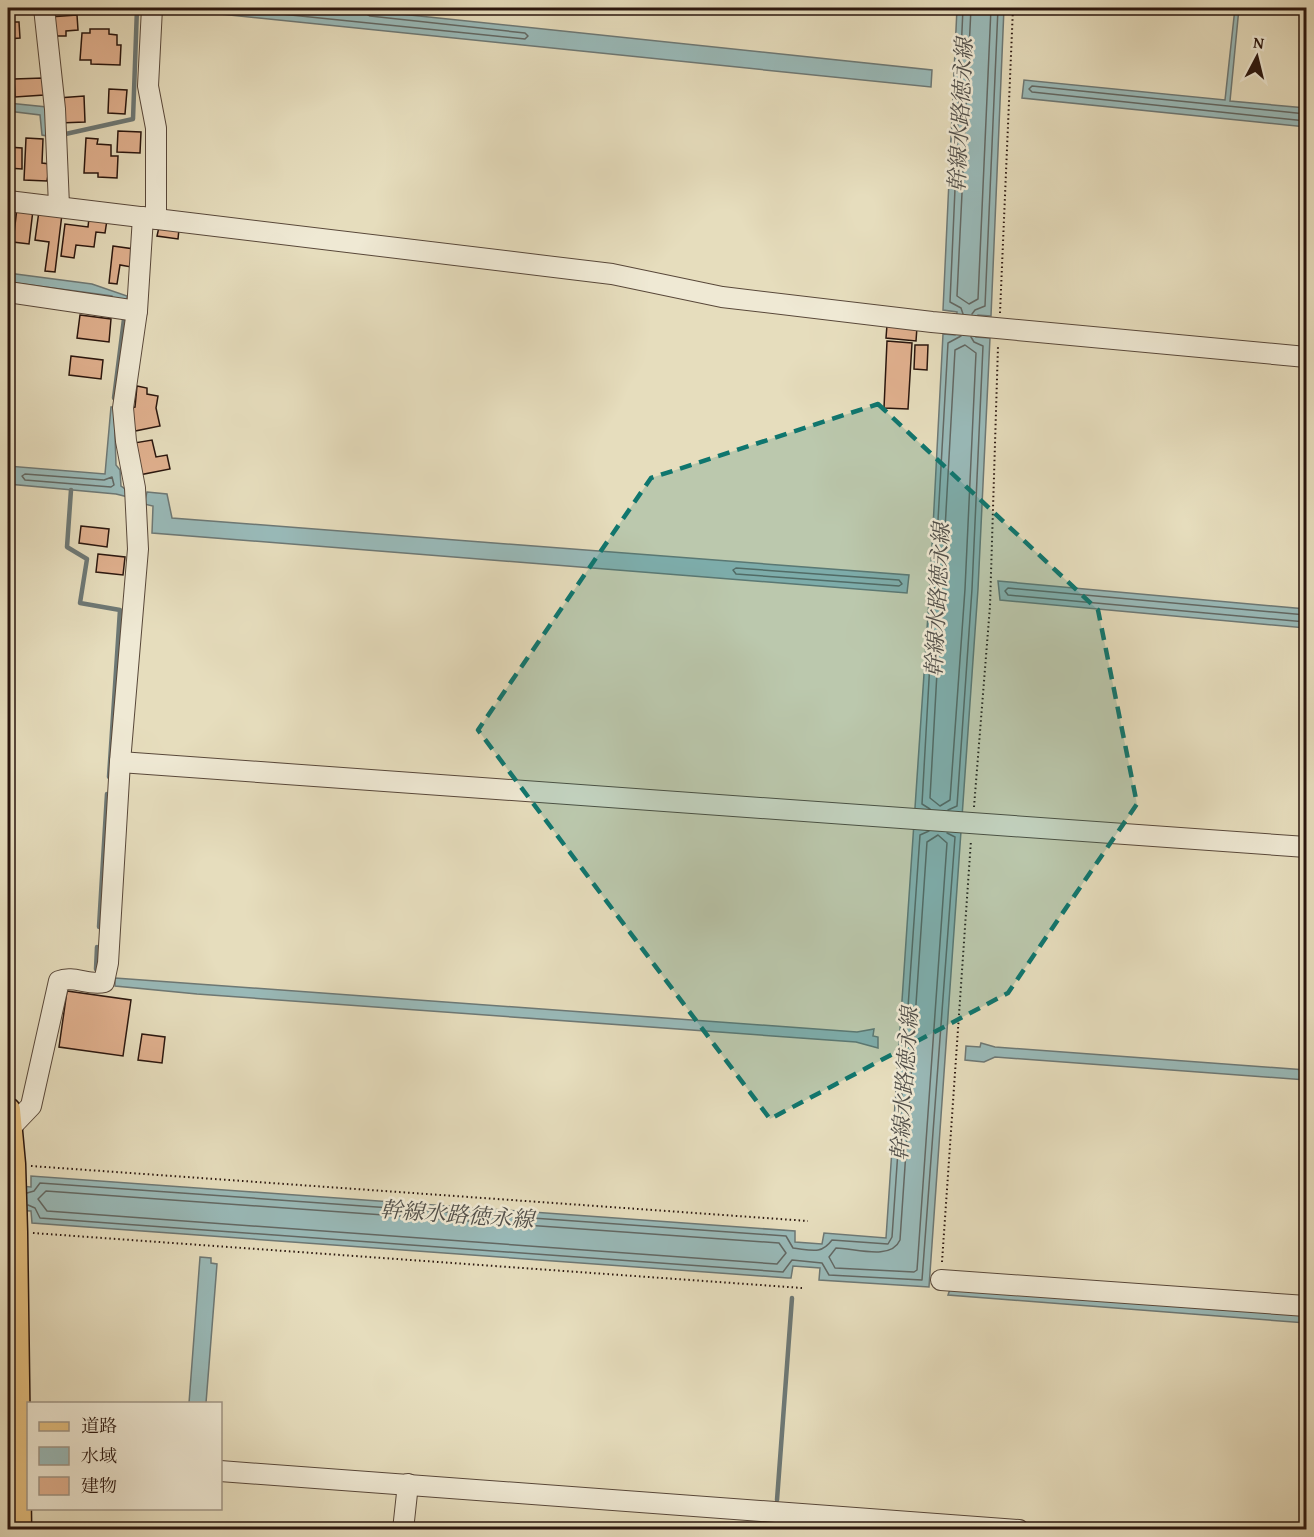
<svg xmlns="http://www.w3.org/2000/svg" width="1314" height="1537" viewBox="0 0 1314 1537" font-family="'Gentium Book Plus','Noto Serif JP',serif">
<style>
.water{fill:#99bab9;stroke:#6d7875;stroke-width:1.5}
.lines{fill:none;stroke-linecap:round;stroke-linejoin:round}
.shore{stroke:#626864;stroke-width:1.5}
.stream{stroke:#6d7875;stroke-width:4.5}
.building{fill:#e0b08e;stroke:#2a160e;stroke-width:1.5}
.minor-casing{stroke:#59483a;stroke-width:22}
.major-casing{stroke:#2a160e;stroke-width:27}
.path{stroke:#2a160e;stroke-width:2;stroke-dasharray:1.5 3;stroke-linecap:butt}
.minor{stroke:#efe9d4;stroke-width:20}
.major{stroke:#e3be7e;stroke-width:24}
.marked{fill:#0f766e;fill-opacity:0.2;stroke:#0f766e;stroke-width:4.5;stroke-dasharray:12 8;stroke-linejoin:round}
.labels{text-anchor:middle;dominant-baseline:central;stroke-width:5;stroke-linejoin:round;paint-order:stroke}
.water-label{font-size:22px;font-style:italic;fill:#514f4a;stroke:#efe9d4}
</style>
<rect width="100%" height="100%" fill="#e6ddbd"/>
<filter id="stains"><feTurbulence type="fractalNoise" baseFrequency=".00333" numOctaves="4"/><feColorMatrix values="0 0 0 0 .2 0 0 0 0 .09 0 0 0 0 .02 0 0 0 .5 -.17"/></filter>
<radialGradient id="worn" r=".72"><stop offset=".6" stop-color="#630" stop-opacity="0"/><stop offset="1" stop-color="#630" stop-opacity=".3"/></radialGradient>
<g class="water">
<polygon points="162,8 343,8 932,70 931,87"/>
<polygon points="957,8 1004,8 991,316 978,315 976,337 990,338 978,589 929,1287 819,1280 820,1268 793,1266 791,1278 788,1278 32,1223 31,1211 8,1210 8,1185 31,1187 31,1176 795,1231 795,1242 822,1244 824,1233 886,1238 930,585 943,334 955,335 957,312 943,310"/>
<polygon points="1235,8 1239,8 1230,101 1306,108 1306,127 1022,98 1024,80 1225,100"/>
<polygon points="8,103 47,107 52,137 42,135 40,115 8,111"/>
<polygon points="8,273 92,284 127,296 127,301 113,299 112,296 8,282"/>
<polygon points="111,407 114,407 116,465 120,470 121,486 128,491 128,497 116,494 8,484 8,466 105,474"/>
<polygon points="147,492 167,494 172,518 909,575 907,593 152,533 153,506 144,504"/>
<polygon points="998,581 1306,609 1306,628 1000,600"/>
<polygon points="115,978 857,1032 874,1029 873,1036 878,1037 878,1048 856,1042 197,994 115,986"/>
<polygon points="981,1043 995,1047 1306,1070 1306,1080 995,1057 984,1062 965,1060 966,1046 980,1047"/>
<polygon points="200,1257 211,1258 211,1263 217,1264 206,1403 189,1403"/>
<polygon points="950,1289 1306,1314 1306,1323 948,1295"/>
</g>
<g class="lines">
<g class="shore">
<polyline points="221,8 525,39 528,36 525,33 370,16 365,13 364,8"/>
<polyline points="294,8 353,14 356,8"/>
<polyline points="963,8 950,302 961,308 963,314"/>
<polyline points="971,8 957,296 969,304 978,299 991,8"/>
<polyline points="1306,114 1032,86 1029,89 1032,92 1306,121"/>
<polyline points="972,314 975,310 985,306 998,8"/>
<polygon points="965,345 976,353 965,589 950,800 940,806 930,798 955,350"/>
<polygon points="25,474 104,480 112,477 114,485 111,487 25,480 22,476"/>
<polygon points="736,568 899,580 902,584 899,586 736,574 733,570"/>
<polyline points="1306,615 1008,588 1005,591 1008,595 1306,622"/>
<polyline points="930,809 922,804 948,343 961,336"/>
<polyline points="948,810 957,806 972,589 983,346 974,342 971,337"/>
<path d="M938 835 947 843 917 1270 914 1272 835 1268 829 1257 836 1248C854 1248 891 1261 900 1240L927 842Z"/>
<polygon points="46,1191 779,1243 786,1253 777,1264 47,1211 38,1199"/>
<path d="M27 1193 34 1191 40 1183 786 1236 793 1248C811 1250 821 1255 832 1240L888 1244 892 1237 920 835 929 831"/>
<polyline points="28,1205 35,1208 40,1218 783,1272 792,1260 822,1263 829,1275 922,1280 955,837 947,833"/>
</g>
<g class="stream">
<polyline points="61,135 133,119 137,8"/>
<polyline points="114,398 124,319"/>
<polyline points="71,490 67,547 87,559 80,603 120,610 109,777"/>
<polyline points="99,927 107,794"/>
<polyline points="96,969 97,947"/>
<polyline points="777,1500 792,1298"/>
</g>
</g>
<g class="building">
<polygon points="77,15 78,30 66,31 66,36 50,36 49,17"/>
<polygon points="8,22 19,22 20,38 8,39"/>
<polygon points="90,29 109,29 109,34 117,35 117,45 121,45 120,65 91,64 91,60 80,60 82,33 90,33"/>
<polygon points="43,78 44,95 15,97 14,79"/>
<polygon points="109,89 127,90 125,114 108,113"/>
<polygon points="84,96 85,122 59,123 58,98"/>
<polygon points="118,131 141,132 140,153 117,152"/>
<polygon points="26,138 43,139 42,163 50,164 47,181 24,180"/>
<polygon points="86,138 98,139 97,144 111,145 111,156 118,156 117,178 98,177 98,173 84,173"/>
<polygon points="8,147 22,148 22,169 8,168"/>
<polygon points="17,208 33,210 29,244 13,242"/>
<polygon points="39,211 62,214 55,272 45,271 49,242 35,240"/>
<polygon points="89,218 107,220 105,233 96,232 94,247 76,245 74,258 61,256 65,224 88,227"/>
<polygon points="159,227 179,229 178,239 157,236"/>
<polygon points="113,246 134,249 131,267 120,265 117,284 109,283"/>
<polygon points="80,315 111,319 109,342 77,338"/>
<polygon points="887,325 917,327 916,341 886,338"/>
<polygon points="887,341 912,343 908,409 884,408"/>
<polygon points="915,345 928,345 927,370 914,369"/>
<polygon points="71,356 103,360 101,379 69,375"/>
<polygon points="137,386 147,388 147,394 158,396 156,408 160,426 135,431 130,408 135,407"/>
<polygon points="152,440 156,457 167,455 170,469 139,475 134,443"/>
<polygon points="81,526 109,529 107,547 79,543"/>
<polygon points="98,554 125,557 123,575 96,572"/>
<polygon points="67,991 131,1000 123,1056 59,1047"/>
<polygon points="142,1034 165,1037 162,1063 138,1060"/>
</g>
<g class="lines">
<defs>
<g id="minor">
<polyline points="44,8 55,109 59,206"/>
<polyline points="152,8 148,86 156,128 156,219"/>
<polyline points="8,201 612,274 722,297 932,322 1306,357"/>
<polyline points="8,292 137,311"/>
<polyline points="120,762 1306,847"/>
<path d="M10 1128 31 1106 59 981C73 975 89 986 104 982L108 963 120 762 138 549 135 488 126 441 123 408 137 311 143 217"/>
<polyline points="941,1280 1306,1306"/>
<polyline points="220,1471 1019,1530"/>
<polyline points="403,1530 408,1484"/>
</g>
<polyline id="major" points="8,1110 13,1164 15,1232 19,1530"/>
</defs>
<use href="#minor" class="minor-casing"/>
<use href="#major" class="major-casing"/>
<g class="path">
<polyline points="1000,313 1013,8"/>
<polyline points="974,807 990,606 998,346"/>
<polyline points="31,1166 808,1221"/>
<polyline points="33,1233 802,1288"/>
<polyline points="942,1262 971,840"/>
</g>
<use href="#minor" class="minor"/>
<use href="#major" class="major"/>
</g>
<path class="marked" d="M878 404 1098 610 1137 804 1008 993 770 1119 478 730 651 478Z"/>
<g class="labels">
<g class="water-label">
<text transform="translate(960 115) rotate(-87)">幹線水路徳永線</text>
<text transform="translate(937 600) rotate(-87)">幹線水路徳永線</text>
<text transform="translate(904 1084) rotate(-86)">幹線水路徳永線</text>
<text transform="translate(457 1214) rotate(4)">幹線水路徳永線</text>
</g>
</g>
<rect width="1314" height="1537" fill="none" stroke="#e6ddbd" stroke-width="30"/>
<rect x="9" y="9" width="1296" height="1519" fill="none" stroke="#2a160e" stroke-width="3"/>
<rect x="15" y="15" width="1284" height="1507" fill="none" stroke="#2a160e" stroke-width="1.5"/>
<rect x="27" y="1402" width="195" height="108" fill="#efe9d4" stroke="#a09585" stroke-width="1.5"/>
<rect x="39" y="1422" width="30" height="9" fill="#e3be7e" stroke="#a09585" stroke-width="1.5"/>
<text x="81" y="1432" font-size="18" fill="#2a160e">道路</text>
<rect x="39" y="1447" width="30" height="18" fill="#99bab9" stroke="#a09585" stroke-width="1.5"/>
<text x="81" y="1462" font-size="18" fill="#2a160e">水域</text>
<rect x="39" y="1477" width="30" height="18" fill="#e0b08e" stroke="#a09585" stroke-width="1.5"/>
<text x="81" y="1492" font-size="18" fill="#2a160e">建物</text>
<g transform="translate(1257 57) rotate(7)" stroke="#efe9d4" stroke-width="4.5" paint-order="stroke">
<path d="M0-4.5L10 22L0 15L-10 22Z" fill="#2a160e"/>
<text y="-9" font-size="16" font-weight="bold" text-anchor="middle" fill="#2a160e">N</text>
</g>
<rect width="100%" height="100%" filter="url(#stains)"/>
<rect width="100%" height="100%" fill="url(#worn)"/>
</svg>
